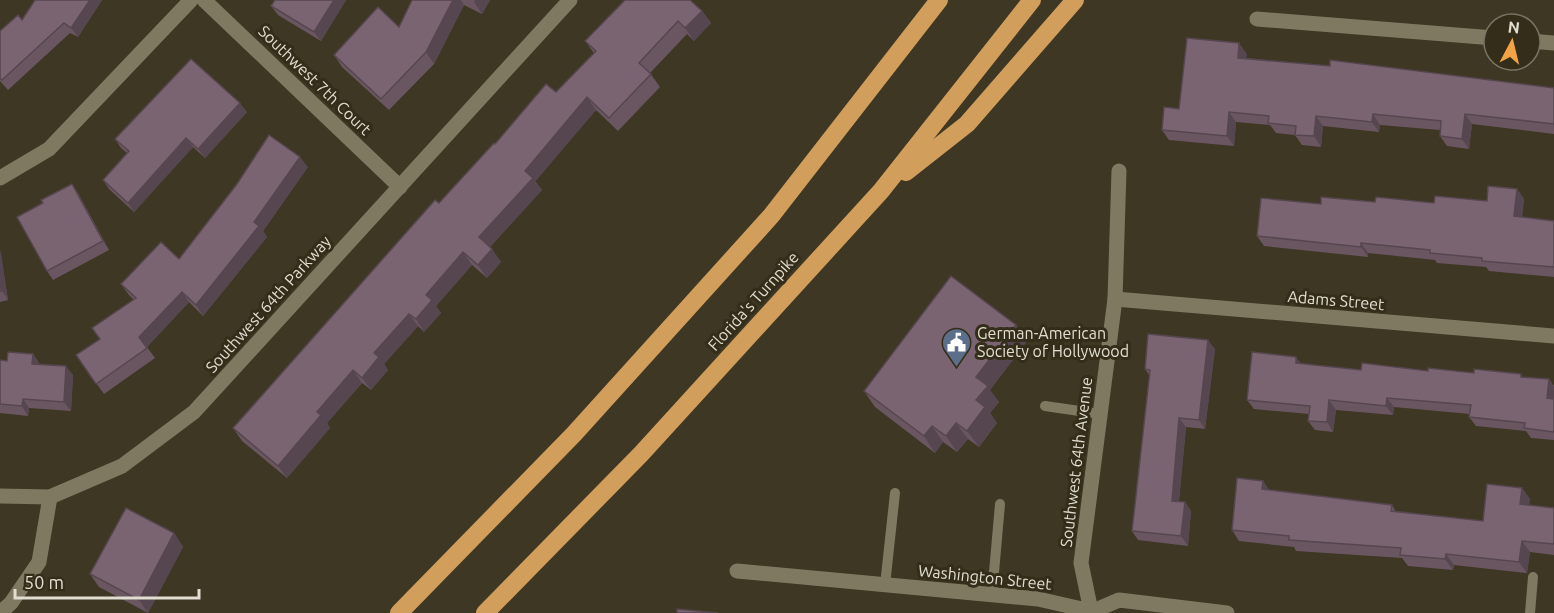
<svg xmlns="http://www.w3.org/2000/svg" width="1554" height="613" viewBox="0 0 1554 613" font-family="Ubuntu,sans-serif">
<style>
.lines{fill:none;stroke-linecap:round;stroke-linejoin:round}
.service{stroke:#7f7962;stroke-width:10}
.minor{stroke:#7f7962;stroke-width:15}
.tertiary{stroke:#7f7962;stroke-width:15}
.motorway{stroke:#d29e5b;stroke-width:18}
.wall{fill:#6a5661}
.shaded-wall{fill:#56464f}
.building{fill:#7b6471;stroke:#56464f;stroke-width:1.5}
.labels{text-anchor:middle;dominant-baseline:central;stroke-width:6;stroke-linejoin:round;paint-order:stroke}
.street-label{font-size:16px;fill:#e1ded1;stroke:#332d19}
.poi-label{font-size:16px;fill:#e1ded1;stroke:#332d19;text-anchor:start}
</style>
<rect width="100%" height="100%" fill="#3d3723"/>
<g class="lines">
<g class="service">
<polyline points="1045,406 1100,414"/>
<polyline points="885,585 895,493"/>
<polyline points="992,595 1000,504"/>
<polyline points="1530,613 1533,577"/>
</g>
<g class="minor">
<polyline points="204,0 400,187"/>
<polyline points="1257,19 1494,38"/>
<polyline points="1530,41 1554,43"/>
<polyline points="0,178 49,149 191,0"/>
<polyline points="1115,299 1554,336"/>
<polyline points="0,496 50,497 122,466 194,412 570,0"/>
<polyline points="737,571 1038,599 1091,611 1081,563 1115,299 1119,171"/>
<polyline points="0,613 11,603 39,562 50,497"/>
</g>
<polyline class="tertiary" points="1089,613 1119,600 1227,613"/>
<g class="motorway">
<polyline points="906,172 967,124 1075,0"/>
<polyline points="399,613 574,434 771,216 939,0"/>
<polyline points="485,613 641,454 881,191 1032,0"/>
</g>
</g>
<g class="wall">
<polygon points="35,0 102,0 78,37 70,33 8,90 0,81 0,31 22,20"/>
<polygon points="275,0 346,0 321,41 278,15 271,6"/>
<polygon points="412,0 490,0 482,14 464,5 434,64 389,110 342,67 334,55 399,27"/>
<polygon points="702,11 711,23 694,41 687,34 650,73 660,87 618,131 596,110 535,181 542,190 490,247 501,262 487,278 472,265 436,306 441,313 424,332 418,326 384,364 388,370 371,390 362,383 327,423 330,428 287,478 242,441 233,428 439,203 495,144 556,92 594,53 585,41"/>
<polygon points="1247,54 1246,58 1554,88 1554,134 1472,124 1469,149 1447,146 1440,136 1440,130 1380,125 1379,132 1323,126 1321,147 1302,145 1295,135 1276,133 1270,125 1236,122 1234,146 1169,140 1162,130 1179,109"/>
<polygon points="247,112 205,158 193,147 134,212 109,189 103,180 127,153 121,148 115,139"/>
<polygon points="308,167 263,231 267,237 203,316 189,302 147,347 155,358 104,394 76,355 100,339 134,300 129,295 121,284 179,259"/>
<polygon points="1517,189 1524,199 1522,217 1554,221 1554,277 1489,271 1486,267 1437,263 1435,260 1368,253 1368,257 1264,246 1257,236 1321,204 1375,202 1434,203 1487,201"/>
<polygon points="78,193 109,250 53,280 47,271"/>
<polygon points="0,251 8,300 0,302"/>
<polygon points="1016,325 1027,341 990,390 999,402 990,413 997,423 979,447 968,439 957,452 943,442 935,453 875,407 864,391"/>
<polygon points="1215,349 1205,429 1186,427 1179,501 1185,502 1191,511 1188,546 1138,540 1132,531 1150,376 1145,369"/>
<polygon points="33,354 39,363 39,364 73,375 71,411 29,408 28,416 0,413 0,360 7,361"/>
<polygon points="1301,364 1361,370 1474,373 1549,379 1554,386 1554,440 1531,438 1526,431 1476,426 1469,417 1470,414 1394,407 1393,415 1336,410 1333,432 1315,430 1308,421 1309,414 1254,409 1247,400"/>
<polygon points="1263,481 1269,490 1392,505 1396,512 1483,521 1522,488 1530,499 1529,505 1554,508 1554,555 1530,552 1527,573 1454,565 1453,570 1408,566 1402,558 1296,551 1294,547 1239,541 1232,530"/>
<polygon points="174,533 183,547 148,613 99,587 90,574"/>
</g>
<g class="shaded-wall">
<polygon points="90,0 102,0 78,37 71,28"/>
<polygon points="334,0 346,0 321,41 314,32"/>
<polygon points="453,0 461,0 464,5 434,64 426,52"/>
<polygon points="475,0 490,0 482,14 474,2"/>
<polygon points="702,11 711,23 694,41 685,28"/>
<polygon points="1239,43 1247,54 1245,68 1238,58"/>
<polygon points="587,97 596,110 535,182 542,190 487,250 479,237 525,171"/>
<polygon points="240,103 247,112 205,158 198,149"/>
<polygon points="1229,112 1236,122 1234,146 1227,136"/>
<polygon points="1373,114 1380,125 1379,132 1372,122"/>
<polygon points="1465,114 1472,124 1469,149 1462,139"/>
<polygon points="1316,116 1323,126 1321,147 1314,136"/>
<polygon points="186,138 193,147 134,212 128,203"/>
<polygon points="300,157 308,167 263,231 267,237 203,316 196,305"/>
<polygon points="72,184 78,193 109,250 103,241"/>
<polygon points="1517,189 1524,199 1521,226 1514,216"/>
<polygon points="1361,243 1368,253 1368,257 1361,247"/>
<polygon points="492,249 501,262 487,278 478,265"/>
<polygon points="0,251 1,252 8,300 2,291 0,279"/>
<polygon points="463,252 472,265 436,306 441,313 424,332 416,319 426,295"/>
<polygon points="182,292 189,302 147,347 139,337"/>
<polygon points="409,314 418,326 384,364 388,370 371,390 362,378 374,353"/>
<polygon points="1016,325 1027,341 990,390 999,402 990,413 997,423 979,447 967,431 976,400 976,377"/>
<polygon points="1208,340 1215,349 1205,429 1199,420"/>
<polygon points="33,354 39,363 39,373 32,364"/>
<polygon points="1296,357 1303,366 1296,363"/>
<polygon points="66,366 73,375 71,411 64,402"/>
<polygon points="353,370 362,383 327,423 330,428 287,478 278,466 317,412"/>
<polygon points="1549,379 1554,386 1554,404 1547,398"/>
<polygon points="1387,398 1394,407 1393,415 1386,406"/>
<polygon points="23,399 29,408 28,416 22,406"/>
<polygon points="1329,400 1336,410 1333,432 1327,422"/>
<polygon points="1179,418 1186,427 1178,510 1172,501"/>
<polygon points="956,423 968,439 957,452 946,436"/>
<polygon points="932,426 943,442 935,453 924,436"/>
<polygon points="1263,481 1270,492 1262,489"/>
<polygon points="1522,488 1530,499 1528,515 1520,504"/>
<polygon points="1185,502 1191,511 1188,546 1181,536"/>
<polygon points="174,533 183,547 148,613 139,600"/>
<polygon points="1522,541 1530,552 1527,573 1519,562"/>
<polygon points="1446,554 1454,565 1453,570 1445,559"/>
</g>
<g class="building">
<polygon points="35,0 90,0 71,28 64,23 2,80 0,78 0,31 18,15 22,20"/>
<polygon points="275,0 334,0 314,32 271,6"/>
<polygon points="412,0 453,0 426,52 381,99 334,55 378,7 399,27"/>
<polygon points="625,0 690,0 702,11 685,28 678,21 639,63 651,74 609,118 587,97 525,171 533,178 479,237 492,249 478,265 463,252 426,295 432,300 416,319 409,314 374,353 379,357 362,378 353,370 317,412 321,415 278,466 233,428 435,200 439,203 494,143 495,144 546,84 556,92 596,51 585,41"/>
<polygon points="1187,38 1239,43 1238,58 1330,66 1330,60 1554,88 1554,124 1465,114 1462,139 1440,136 1441,121 1373,114 1372,122 1316,116 1314,136 1295,135 1296,126 1268,123 1269,116 1229,112 1227,136 1162,130 1164,107 1179,109"/>
<polygon points="191,59 240,103 198,149 186,138 128,203 103,180 129,151 115,139"/>
<polygon points="269,135 300,157 254,222 259,226 196,305 182,292 139,337 147,348 96,384 76,355 100,339 92,328 136,298 121,284 161,242 179,259 237,184"/>
<polygon points="72,184 103,241 47,271 17,217 43,203 41,200"/>
<polygon points="1488,186 1517,189 1514,216 1554,221 1554,267 1482,261 1482,258 1430,253 1430,250 1361,243 1361,247 1257,236 1261,198 1321,204 1321,197 1375,202 1376,197 1434,203 1435,196 1487,201"/>
<polygon points="951,276 1016,325 976,377 988,386 976,400 985,407 967,431 956,423 946,436 932,426 924,436 864,391"/>
<polygon points="0,279 2,291 0,291"/>
<polygon points="1148,334 1208,340 1199,420 1179,418 1172,501 1185,502 1181,536 1132,531 1150,370 1145,369"/>
<polygon points="8,352 33,354 32,364 66,366 64,402 23,399 22,406 0,404 0,360 7,361"/>
<polygon points="1252,352 1296,357 1296,363 1361,370 1362,363 1428,371 1428,368 1474,373 1474,369 1521,374 1521,377 1549,379 1547,398 1554,399 1554,432 1524,428 1525,423 1469,417 1471,405 1387,398 1386,406 1329,400 1327,422 1308,421 1310,406 1247,400"/>
<polygon points="1237,478 1263,481 1262,489 1392,505 1391,511 1483,521 1487,484 1522,488 1520,504 1554,508 1554,544 1522,541 1519,562 1446,554 1445,559 1400,555 1401,548 1289,540 1289,536 1232,530"/>
<polygon points="126,508 174,533 139,600 90,574"/>
<polygon points="677,609 718,613 677,613"/>
</g>
<defs>
<symbol id="civic-pin" viewBox="-11 -11 22 30"><path d="M0 17L-7.5 6A9.5 9.5 0 1 1 7.5 6Z" fill="#5c6f8a" stroke="#332d19"/><path d="M-.6-6.5H3V-4.5H.6V-3L4-1V1h2V6H-6V1h2V-1L-.6-3ZM-1.2 2.5V6h2.4V2.5Z" fill="#fff"/></symbol>
</defs>
<g fill-rule="evenodd">
<use href="#civic-pin" x="940" y="326" width="33" height="45"/>
</g>
<g class="labels">
<g class="street-label">
<text transform="translate(315 80) rotate(44)">Southwest 7th Court</text>
<text transform="translate(1336 300) rotate(5)">Adams Street</text>
<text transform="translate(753 301) rotate(-48)">Florida's Turnpike</text>
<text transform="translate(268 304) rotate(-48)">Southwest 64th Parkway</text>
<text transform="translate(1076 462) rotate(-83)">Southwest 64th Avenue</text>
<text transform="translate(985 577) rotate(6)">Washington Street</text>
</g>
<g class="poi-label">
<text x="977" y="333">German-American<tspan x="977" dy="18">Society of Hollywood</tspan></text>
</g>
</g>
<g transform="translate(1512 42) rotate(7)"><circle r="28" fill="#332d19" stroke="#797463" stroke-width="1.5"/>
<path d="M0-4.5L10 22L0 15L-10 22Z" fill="#f4a344"/>
<text y="-9" font-size="16" font-weight="bold" text-anchor="middle" fill="#e1ded1">N</text>
</g>
<path d="M15 589v9h184v-9" fill="none" stroke="#e1ded1" stroke-width="3"/>
<text x="24" y="589" font-size="18" fill="#e1ded1" stroke="#332d19" stroke-width="4.5" paint-order="stroke">50 m</text>
</svg>
